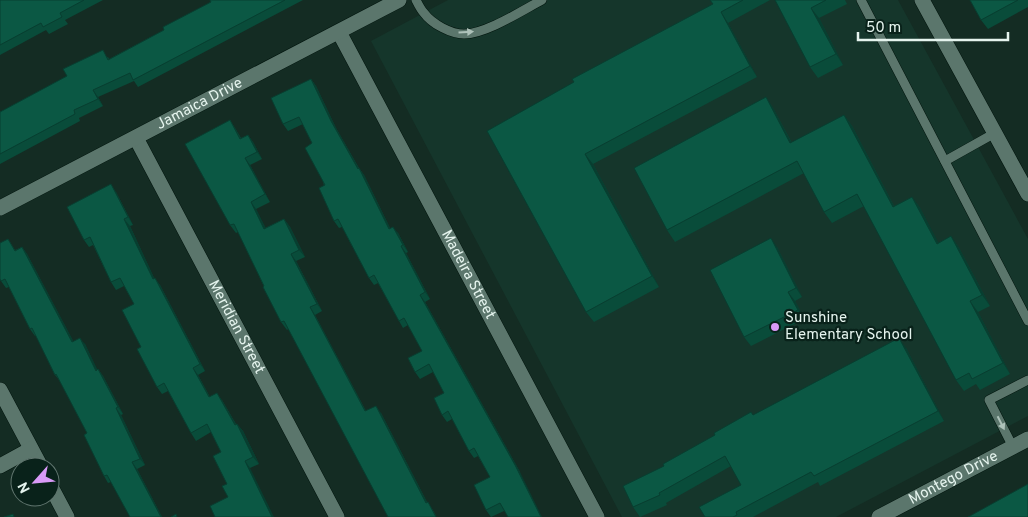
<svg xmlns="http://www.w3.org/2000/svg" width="1028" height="517" viewBox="0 0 1028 517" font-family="Overpass,sans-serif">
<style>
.built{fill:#15362b}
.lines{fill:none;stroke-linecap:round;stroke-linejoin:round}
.service-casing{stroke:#00140d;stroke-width:10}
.minor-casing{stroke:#00140d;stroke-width:16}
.service{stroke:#5b766c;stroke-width:9}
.minor{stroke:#5b766c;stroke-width:15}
.wall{fill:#094c3a}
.shaded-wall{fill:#083e30}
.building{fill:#0b5844;stroke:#083e30}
.oneway{fill:#aec2ba}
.poi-dot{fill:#d99af7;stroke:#09221a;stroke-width:2}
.labels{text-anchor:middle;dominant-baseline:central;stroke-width:4.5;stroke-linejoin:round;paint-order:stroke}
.street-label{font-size:15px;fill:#e5f4ee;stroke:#09221a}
.poi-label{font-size:15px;fill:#e5f4ee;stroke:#09221a;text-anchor:start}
</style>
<rect width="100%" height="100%" fill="#142c23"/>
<polygon class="built" points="448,0 898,0 1028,239 1028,416 836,517 622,517 371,41"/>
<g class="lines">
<defs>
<g id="service">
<path d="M416 0C418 4 421 10 424 13 432 24 451 34 464 34 486 34 523 10 542 0"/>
<polyline points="861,0 1028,321"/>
<polyline points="945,161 995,133"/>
<polyline points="1013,447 989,400 1028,380"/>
</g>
<g id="minor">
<polyline points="922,0 1028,194"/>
<path id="s1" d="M339 32 597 517"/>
<path id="s2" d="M136 138 337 517"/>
<path id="s3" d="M0 208 399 0"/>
<polyline points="0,390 41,467"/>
<polyline points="0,466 31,449"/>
<polyline points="50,485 67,517"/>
<path id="s4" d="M879 517 1028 439"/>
</g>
</defs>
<use href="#service" class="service-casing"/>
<use href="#minor" class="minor-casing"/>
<use href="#service" class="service"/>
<use href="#minor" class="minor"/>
</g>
<g class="wall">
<polygon points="0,0 103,0 65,20 68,24 49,34 46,30 0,55"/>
<polygon points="210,0 303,0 138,87 134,81 98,97 103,106 79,118 80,121 0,164 0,112 67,76 108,57 109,59 164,30 211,2"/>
<polygon points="710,0 770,0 728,23 757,77 593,164 659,287 594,322 586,312 487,131 713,4"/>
<polygon points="775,0 845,0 847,4 819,18 843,65 818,78 810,67"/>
<polygon points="970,0 1028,0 1028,7 988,29 981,20"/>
<polygon points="311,79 316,86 336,128 359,168 364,175 390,228 398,233 408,252 406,253 430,299 425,302 520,472 504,511 491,517 486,510 490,477 478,456 474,458 469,451 452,419 447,422 442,415 444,393 433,372 420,379 415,372 422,351 408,325 403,328 399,321 378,283 374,285 369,278 342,227 339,228 334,221 312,143 303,124 288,131 283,124"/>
<polygon points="766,97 773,108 792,143 844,115 852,126 894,206 912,197 920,208 938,243 951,236 959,248 990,306 978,312 1010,374 980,390 976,384 964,391 956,380 864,206 832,223 824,212 804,173 675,242 667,230"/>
<polygon points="230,120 235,128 241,138 248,135 253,142 262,159 250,165 270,202 256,209 265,228 284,219 290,227 305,257 296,261 322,311 315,315 366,411 381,413 427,502 428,502 437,517 288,329 287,330 281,322 238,232 236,233 230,225"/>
<polygon points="116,192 133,225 130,226 154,278 160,285 205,371 198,375 210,397 222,400 236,424 237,424 243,431 259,464 250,468 228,497 227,484 221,452 211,432 196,441 191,433 168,391 162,394 157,387 141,347 134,304 124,286 116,290 111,282 93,245 89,247 84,240"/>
<polygon points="8,239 15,250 22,247 27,254 73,341 85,344 97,370 98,369 103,376 123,414 121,415 145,465 137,469 162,517 130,517 111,482 108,483 104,476 87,433 60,381 55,375 36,335 35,336 30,329 9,287 6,288 1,281"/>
<polygon points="777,247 802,297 795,301 804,319 751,346 744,337"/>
<polygon points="906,348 944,421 820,486 818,482 753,517 705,517 741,485 731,466 666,503 667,505 640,517 633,507 664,466 754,415"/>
</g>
<g class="shaded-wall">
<polygon points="811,8 819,18 843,65 836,54"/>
<polygon points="721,12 728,23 757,77 750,66"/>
<polygon points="311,79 316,86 336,128 363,176 358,169 331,121"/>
<polygon points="93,90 98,97 103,106 98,99"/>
<polygon points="766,97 773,108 798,155 790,143"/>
<polygon points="844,115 852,126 900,218 893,207"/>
<polygon points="230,120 235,128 245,147 240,139"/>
<polygon points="248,135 253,142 262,159 257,152"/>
<polygon points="585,154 593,164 659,287 652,276"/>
<polygon points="245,158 250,165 270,202 265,194"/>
<polygon points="359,168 364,175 394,236 389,229"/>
<polygon points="111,184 116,192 133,225 128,217"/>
<polygon points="912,197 920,208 945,255 937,244"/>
<polygon points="251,202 256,209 270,236 264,229"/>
<polygon points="124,219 130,226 158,286 153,279"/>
<polygon points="284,219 290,227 305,257 299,250"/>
<polygon points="393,227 398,233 408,252 403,245"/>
<polygon points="951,236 959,248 990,306 982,295"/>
<polygon points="771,238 777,247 802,297 796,288"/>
<polygon points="401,246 406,253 430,299 425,292"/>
<polygon points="22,247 27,254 77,348 72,342"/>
<polygon points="291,254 296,261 322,311 317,304"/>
<polygon points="155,278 160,285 205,371 200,364"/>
<polygon points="788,292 795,301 804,319 798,310"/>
<polygon points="420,295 425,302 520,472 542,517 541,517"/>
<polygon points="970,301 978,312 1010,374 1003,363"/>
<polygon points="310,307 315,315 370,419 365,411"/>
<polygon points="80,338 85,344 101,377 96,371"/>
<polygon points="899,338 906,348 944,421 938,411"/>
<polygon points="193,368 198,375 214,405 209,397"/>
<polygon points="98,369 103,376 123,414 118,407"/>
<polygon points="217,393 222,400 240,432 235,425"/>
<polygon points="376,406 381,413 431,510 426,503"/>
<polygon points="116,408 121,415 145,465 140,459"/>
<polygon points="237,424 243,431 259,464 253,457"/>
<polygon points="245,461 250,468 274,517 272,517"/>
<polygon points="132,462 137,469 162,517 161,517"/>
</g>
<g class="building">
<polygon points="0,0 84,0 60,13 62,17 43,27 41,23 0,45"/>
<polygon points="210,0 285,0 133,80 130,73 93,90 98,99 74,110 75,114 0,154 0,112 67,76 63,69 103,50 108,60 164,30 163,27 211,2"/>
<polygon points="710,0 743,0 721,12 750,66 585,154 652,276 586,312 487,131 574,82 572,79 713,4"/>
<polygon points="775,0 826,0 811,8 836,54 810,67"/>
<polygon points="970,0 1018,0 981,20"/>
<polygon points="311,79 331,121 358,169 359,168 389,229 393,227 403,245 401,246 425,292 420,295 515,465 541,517 508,517 500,503 486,510 474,485 490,477 474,448 469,451 448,411 442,415 434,398 444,393 429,364 415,372 408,358 422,351 404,318 399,321 374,275 369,278 338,219 334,221 319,188 325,185 305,148 312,143 299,117 283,124 271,98"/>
<polygon points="766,97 790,143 844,115 893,207 912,197 937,244 951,236 982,295 970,301 1003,363 972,379 969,373 956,380 857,194 824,212 797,161 667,230 634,168"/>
<polygon points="230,120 240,139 248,135 257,152 245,158 265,194 251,202 264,229 284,219 299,250 291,254 317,304 310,307 365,411 376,406 426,503 428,502 436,517 388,517 284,321 281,322 263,287 264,286 234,224 230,225 185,144"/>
<polygon points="111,184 128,217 124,219 153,279 155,278 200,364 193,368 209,397 217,393 235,425 237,424 253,457 245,461 272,517 215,517 210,506 228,497 222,486 227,484 213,456 221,452 207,424 191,433 164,383 157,387 137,349 141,347 122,310 134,304 120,278 111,282 90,237 84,240 67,207"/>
<polygon points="771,238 796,288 788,292 798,310 744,337 710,270"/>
<polygon points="8,239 15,251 22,247 72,342 80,338 96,371 98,369 118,407 116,408 140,459 132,462 161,517 130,517 107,475 104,476 84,435 87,433 56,374 55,375 32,328 30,329 5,279 1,281 0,279 0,243"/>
<polygon points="899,338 938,411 814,476 811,472 736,512 737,515 733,517 705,517 699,507 741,485 725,456 659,493 660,495 633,507 623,486 664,466 663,464 715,435 714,433 751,412 753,415"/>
<polygon points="1028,484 1028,517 968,517"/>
<polygon points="13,514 14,517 4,517"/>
<polygon points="176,514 177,517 171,517"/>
</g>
<defs><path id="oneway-solid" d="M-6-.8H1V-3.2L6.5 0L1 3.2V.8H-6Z" transform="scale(1.25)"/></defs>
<g class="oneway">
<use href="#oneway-solid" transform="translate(466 32) rotate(-4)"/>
<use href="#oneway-solid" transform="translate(1001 423) rotate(63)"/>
</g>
<circle class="poi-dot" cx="775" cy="327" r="5"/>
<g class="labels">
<g class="street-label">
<text stroke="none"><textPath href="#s3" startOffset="225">Jamaica Drive</textPath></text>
<text stroke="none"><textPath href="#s1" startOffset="275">Madeira Street</textPath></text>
<text stroke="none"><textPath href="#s2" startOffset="214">Meridian Street</textPath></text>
<text stroke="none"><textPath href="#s4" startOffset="84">Montego Drive</textPath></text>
</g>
<g class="poi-label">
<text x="785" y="318">Sunshine<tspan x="785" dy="17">Elementary School</tspan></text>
</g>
</g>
<g transform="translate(35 482) rotate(243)"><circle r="24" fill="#09221a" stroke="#61766f"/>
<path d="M0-4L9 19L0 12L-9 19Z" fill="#d99af7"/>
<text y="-8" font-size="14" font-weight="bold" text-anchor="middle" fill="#e5f4ee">N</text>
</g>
<path d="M858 32v8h150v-8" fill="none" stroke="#e5f4ee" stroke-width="2.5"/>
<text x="866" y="32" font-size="15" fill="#e5f4ee" stroke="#09221a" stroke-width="4" paint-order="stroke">50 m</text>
</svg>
